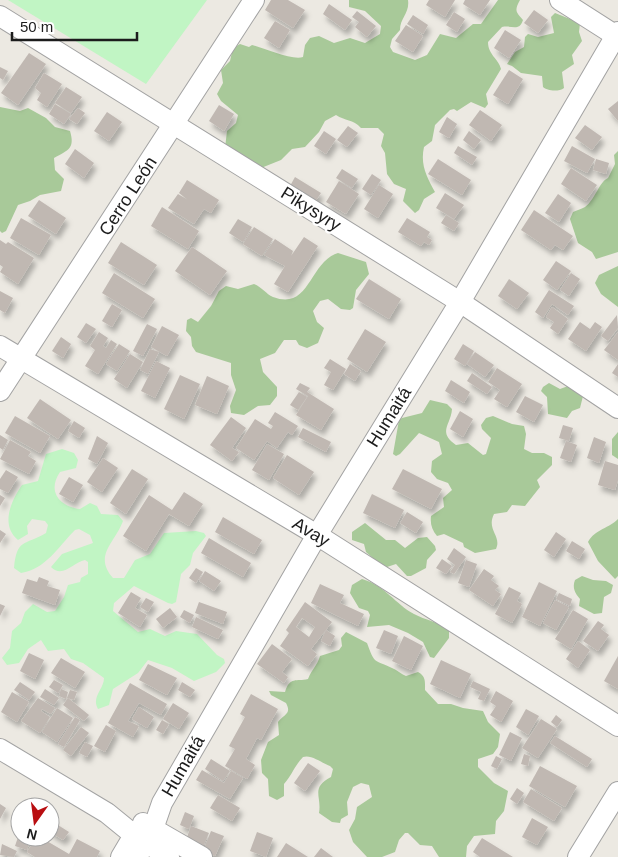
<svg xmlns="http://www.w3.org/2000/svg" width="618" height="857" viewBox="0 0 618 857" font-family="Arial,sans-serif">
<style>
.forest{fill:#a8c999}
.park{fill:#c1f5c4}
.building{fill:#c0b8b2;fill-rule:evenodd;filter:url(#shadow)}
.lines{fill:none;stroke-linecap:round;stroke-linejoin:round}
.minor-casing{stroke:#a3a3a3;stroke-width:22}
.minor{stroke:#fff;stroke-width:20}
.labels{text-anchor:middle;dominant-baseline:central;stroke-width:4.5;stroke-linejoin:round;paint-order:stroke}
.street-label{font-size:18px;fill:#1c1c1c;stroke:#fff}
</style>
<defs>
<filter id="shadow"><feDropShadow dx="3" dy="5.5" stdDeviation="2.5" flood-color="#0004"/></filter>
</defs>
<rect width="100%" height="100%" fill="#ece9e2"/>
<g class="forest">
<path d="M349 0H408C410 13 400 18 400 30L392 39 390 47 393 52 415 60 427 55 440 34 456 38 473 24H481L498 0H520C514 11 516 12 523 20 519 32 512 25 502 27L488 42C488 55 499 59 501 69L486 94 488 104 485 108 471 102 457 111 454 109 450 110 435 125 432 141 424 147C420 165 427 177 435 192L424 199 419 210 415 213 403 201 406 189 394 184 387 174 385 153 381 146 384 134 378 128H361C353 119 345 121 336 115L325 121 319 132 305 147 292 149 281 160 261 168 225 148 227 131 236 123 238 115 221 101 217 94 223 83 221 70 230 61 233 48 240 44 249 47 252 45C264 48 293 61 303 57L305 45 310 38 319 36 334 43 350 38 365 43 380 34 381 26 365 11 349 7Z"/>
<path d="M555 13 580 23 579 32 582 41 572 55 574 64 562 72 564 88C559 92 547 91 543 87L542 76 521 73 512 66 507 64 515 52 524 47 525 37 528 34 538 37 554 33 551 17Z"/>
<path d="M0 107 20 111 28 108 46 118 55 127 70 131C75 148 69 150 54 158L55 170 64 179 61 191 40 195 30 201 18 205 6 231 2 233 0 231Z"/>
<path d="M618 151V252L596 259 592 252 578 243 570 219 573 212C577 210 582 209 585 207 595 200 599 182 608 178L615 164 614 155Z"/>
<path d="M338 253 366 262 369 274 356 290 353 308 350 310 341 309 328 299 320 301 313 311 317 322 324 328 318 343 307 348 299 345 296 340H284L275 353 260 359 263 372 277 387V396L270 405 258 406 244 415 231 413 230 406 236 390 231 375V363L196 352 192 346 191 337 186 331 187 320 191 318 198 322 211 306 219 291 226 286 238 289 254 284C262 287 266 294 273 297 310 311 309 262 338 253Z"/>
<polygon points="618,266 618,307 601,294 595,283 599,275"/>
<polygon points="549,383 560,389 571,385 583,396 580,408 572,411 567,418 548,414 547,397 541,391 543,387"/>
<path d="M430 400 447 404 452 409C451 425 437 432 456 445L468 443 483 455 486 454 491 438 482 429 481 425 486 418 493 416 512 424 524 426 526 434 524 449 532 453H544L552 457V465L537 480 540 487 525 506 512 505 507 512 494 514C486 530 502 536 496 549L475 553 464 547 463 543 444 534 437 536C432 530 430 524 431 516L444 507 443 498 452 490 448 483 437 479 431 472 432 461 442 454 439 442 419 433 400 454 396 456 393 454 399 420 402 418 422 413Z"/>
<polygon points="618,432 618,459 612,455 612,439"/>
<path d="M618 519V576L615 579 598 561 588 542C595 529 610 528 618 519Z"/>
<polygon points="365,523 386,540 395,540 405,548 418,538 427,537 435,546 436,550 427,560 426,568 411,576 407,576 396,564 384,568 366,552 364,544 352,540 352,532"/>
<path d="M582 576 593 580 606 581 613 585 611 593 604 597 602 613 594 614 579 606 580 599C575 593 572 588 575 580Z"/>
<path d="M362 579C386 586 395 604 414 614 425 620 439 622 449 630V638L434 658 430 657 423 642 408 633 389 625 367 627 370 615 368 611 359 608 350 593 352 585Z"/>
<path d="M346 632 367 643C375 665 374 659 392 668 397 670 401 674 406 676L418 672C426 676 425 682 425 690L438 704H451L463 708 483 711 488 722 500 734 498 747 493 754 478 759V767L494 783 508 791 504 811 496 821 495 834 474 836 467 846 466 857H439L432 846 420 845 408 833H405L399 840 395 852 382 857H367L353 842 349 830 355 819 357 807 372 797 369 785 361 783 353 787 347 802 348 815 341 819 340 823 332 822 319 813C322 796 310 788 331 777L333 769 330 766C322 763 311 754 303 757 295 765 292 775 284 784V796L277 800 269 796 268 779 262 773 261 760 268 742 279 735 278 722C284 714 292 714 286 703L271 695 269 691 285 692C290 676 296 682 308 679 312 669 317 666 320 656L339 650 342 646 341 638Z"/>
</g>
<g class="park">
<polygon points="8,0 207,0 146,84"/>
<path d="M62 449 74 453 78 460 76 468 60 472C47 491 59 506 80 509L90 503 97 506 101 514 118 515 123 521C115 543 93 555 113 578H124L135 560 150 554 164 533 196 531 204 533 206 536 193 553 190 565 181 574 176 602 172 604 168 603 134 586 114 603 113 611 138 632 150 629 165 636 176 631 197 634 217 655 224 659 225 663 216 672 194 681 172 668 148 660 138 673 113 689 109 705 98 709C91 697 104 689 104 678L83 663 71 659 64 649 48 651 41 640 28 649 19 663 7 665 2 658 10 648 12 631 21 623 25 612 33 604 47 612 55 611 64 597 68 585 80 582 81 578 88 574V562L85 560C73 562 63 579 51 567L62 554 93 543 90 535 79 529 75 530C58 547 46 569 21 573L14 568C17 538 24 546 46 533L48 525 45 521 32 519 27 526 28 534 18 540C0 525 11 501 22 485L38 481 46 454Z"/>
</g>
<g class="building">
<polygon points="271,0 288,0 305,10 293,28 265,10"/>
<polygon points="429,0 455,0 445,17 426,5"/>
<polygon points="465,0 490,0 480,15 463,4"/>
<polygon points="329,4 352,20 345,30 323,14"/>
<polygon points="534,10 548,20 538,33 524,23"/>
<polygon points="357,11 376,26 367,37 355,27 359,22 352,17"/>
<polygon points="454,12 465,19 457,32 446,25"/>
<polygon points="413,15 428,25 423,34 407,24"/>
<polygon points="275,21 290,30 279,48 264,38"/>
<polygon points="406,25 423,36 413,52 395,41"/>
<polygon points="505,30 521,40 509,58 494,48"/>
<polygon points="29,53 46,64 18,105 1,93"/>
<polygon points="0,67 8,71 3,80 0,78"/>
<polygon points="509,70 523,79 508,104 493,95"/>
<polygon points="44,73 62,84 47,107 37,100 41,93 35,88"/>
<polygon points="66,87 82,97 71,113 55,103"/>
<polygon points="618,101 618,121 608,109"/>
<polygon points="55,104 71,114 64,124 49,114"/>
<polygon points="219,105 234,114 224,131 209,121"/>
<polygon points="78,108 85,113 77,124 69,119"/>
<polygon points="480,110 502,125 491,141 469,125"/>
<polygon points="107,112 122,122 109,141 94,131"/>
<polygon points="447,117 457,124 449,138 439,132"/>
<polygon points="585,125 602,137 592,150 575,138"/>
<polygon points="348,126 358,133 347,147 337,140"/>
<polygon points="324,131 336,139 326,154 314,146"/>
<polygon points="469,131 481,140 474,149 463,140"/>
<polygon points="458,146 477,157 472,165 454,153"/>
<polygon points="572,146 595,159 587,173 564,161"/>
<polygon points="75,149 94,163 84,178 65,164"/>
<polygon points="438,159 471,180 462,195 428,174"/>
<polygon points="596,159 609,163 606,174 593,170"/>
<polygon points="571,168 597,185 586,201 561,184"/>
<polygon points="342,169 358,179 352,188 336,178"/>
<polygon points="372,174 381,180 371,195 362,189"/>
<polygon points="295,177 321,193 315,202 290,186"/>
<polygon points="187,180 219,200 211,213 204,209 194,224 168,208 178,194 188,200 179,193"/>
<polygon points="339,181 359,194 346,214 326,202"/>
<polygon points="379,185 393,194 378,218 364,209"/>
<polygon points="445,193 464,205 454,219 436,208"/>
<polygon points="558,194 571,203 559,222 545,213"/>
<polygon points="39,200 66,218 56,234 28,216"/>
<polygon points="162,207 199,231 188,249 151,226"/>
<polygon points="534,210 573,236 563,250 555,245 551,250 521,230"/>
<polygon points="446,215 459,223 454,231 441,223"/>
<polygon points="21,218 51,235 39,255 10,238"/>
<polygon points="407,218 430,232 427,237 432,240 429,245 424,242 421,246 398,232"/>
<polygon points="238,219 252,227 243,242 229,233"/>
<polygon points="254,227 273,239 262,256 243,244"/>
<polygon points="304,237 318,246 288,292 274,284 285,266 264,255 275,239 293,251 291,256"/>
<polygon points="0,240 6,244 8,242 34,258 18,284 0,272 3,267 0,265"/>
<polygon points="121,242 157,265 144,285 108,263"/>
<polygon points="192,247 227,271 210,295 175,271"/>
<polygon points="556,261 571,271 557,290 543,280"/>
<polygon points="114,273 155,299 143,318 102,293"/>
<polygon points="571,273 580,279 569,296 560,290"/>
<polygon points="369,279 401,299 389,319 356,299"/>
<polygon points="509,279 529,293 517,309 498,296"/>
<polygon points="549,290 574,306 568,315 552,304 543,318 535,312"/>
<polygon points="0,291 13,298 5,313 0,310"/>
<polygon points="112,304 122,310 112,327 102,321"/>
<polygon points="552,307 568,319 558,334 550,328 554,322 546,317"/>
<polygon points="617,315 618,328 608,341 601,336"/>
<polygon points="580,322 590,329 595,322 602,327 586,351 568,339"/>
<polygon points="86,323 96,329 86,343 77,337"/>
<polygon points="147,324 157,329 143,356 133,351"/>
<polygon points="162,326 179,335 167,356 151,347"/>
<polygon points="365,329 386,342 367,372 347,359"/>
<polygon points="99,332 108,338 103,346 106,348 111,340 117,344 98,374 85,366 95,350 90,346"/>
<polygon points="618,332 618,360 604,350"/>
<polygon points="61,337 71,344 63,358 52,351"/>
<polygon points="119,344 130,351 117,371 106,364"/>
<polygon points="463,344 474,351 465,366 454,359"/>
<polygon points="150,349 159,352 148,374 140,370"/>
<polygon points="475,352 494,365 485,377 467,364"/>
<polygon points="130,354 143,362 127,388 114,379"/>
<polygon points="330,359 346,369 333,390 324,385 331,372 324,368"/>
<polygon points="156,361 170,368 155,398 141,391"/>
<polygon points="350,364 361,371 355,381 344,374"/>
<polygon points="618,364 618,377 612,373"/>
<polygon points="497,368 522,384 507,407 494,399 500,390 488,382"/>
<polygon points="472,373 492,387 487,394 467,381"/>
<polygon points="180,375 200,384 184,419 164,409"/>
<polygon points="207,376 229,386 217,414 195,405"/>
<polygon points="451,380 470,392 464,403 445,391"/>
<polygon points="300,383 310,388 307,392 334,409 321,430 296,415 308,396 296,389"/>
<polygon points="299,392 307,397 298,410 290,405"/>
<polygon points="525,396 543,405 534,422 516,412"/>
<polygon points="40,399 71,420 58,439 27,418"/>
<polygon points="460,411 473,419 463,437 450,429"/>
<polygon points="275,412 298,426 292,435 288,432 277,448 267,441 254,460 236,448 255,419 271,429 273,426 268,423"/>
<polygon points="15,416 50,436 40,453 5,433"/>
<polygon points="231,417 246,428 232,448 239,452 232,461 210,445"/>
<polygon points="74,421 85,428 79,438 68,431"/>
<polygon points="563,425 573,428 569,441 559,438"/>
<polygon points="303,428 331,442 326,452 298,437"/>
<polygon points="0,435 8,440 3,450 0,448"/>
<polygon points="97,436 108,443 97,464 88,459"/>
<polygon points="594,437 606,442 599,463 587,458"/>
<polygon points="10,440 31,452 28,456 36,461 29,474 0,459"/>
<polygon points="566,441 577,445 571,462 560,458"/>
<polygon points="267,444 284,454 269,480 252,470"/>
<polygon points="287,455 314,472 299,495 273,478"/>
<polygon points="103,458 118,468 102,492 87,482"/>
<polygon points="605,461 618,465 618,480 615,490 598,485"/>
<polygon points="132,469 148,479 126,514 110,503"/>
<polygon points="403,469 442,489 431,509 392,489"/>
<polygon points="6,470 18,477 8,493 0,489 0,479"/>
<polygon points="69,477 83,485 73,502 59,494"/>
<polygon points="184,492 203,504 189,526 169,514 146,551 123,536 149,495 172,510"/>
<polygon points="372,494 404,510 395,528 363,513"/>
<polygon points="0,495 5,498 0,506"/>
<polygon points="407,512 423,522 416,533 400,523"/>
<polygon points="223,517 262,540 254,554 215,532"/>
<polygon points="0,530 6,534 0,543"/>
<polygon points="556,532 566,539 554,557 544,550"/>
<polygon points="209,538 251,563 243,577 201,553"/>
<polygon points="572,541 585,549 579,559 566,551"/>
<polygon points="454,548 466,557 454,574 450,572 455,565 447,559"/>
<polygon points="442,559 452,566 446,574 436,568"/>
<polygon points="466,560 477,564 469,587 458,583"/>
<polygon points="196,568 203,572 196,583 189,578"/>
<polygon points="484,569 494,576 491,580 499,586 495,590 501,594 493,606 469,590"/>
<polygon points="205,571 221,581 214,591 199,581"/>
<polygon points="39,577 49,581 47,586 60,590 55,605 22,593 27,579 37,582"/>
<polygon points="539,582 557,591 540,626 522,617"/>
<polygon points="320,584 344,595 340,603 364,614 358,626 311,603"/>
<polygon points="509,587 521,593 517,601 522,604 512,623 495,614"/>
<polygon points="131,592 141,598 135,608 147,615 140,627 118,613"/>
<polygon points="559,593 572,599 570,606 556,599"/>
<polygon points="146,598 154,602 148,612 140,607"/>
<polygon points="555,600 569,607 556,630 543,623"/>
<polygon points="199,602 227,612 223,624 195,613"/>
<path d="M305 602 332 622 311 649 317 654 308 666 280 646 289 633 286 630ZM302 618 315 627 309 637 296 627Z"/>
<polygon points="0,604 5,606 0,616"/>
<polygon points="170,608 177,617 163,628 156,619"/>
<polygon points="184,610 194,615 190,623 180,617"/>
<polygon points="573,610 588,619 571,649 555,639"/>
<polygon points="196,617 223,630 218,639 192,627"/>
<polygon points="598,621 604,625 601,629 609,635 598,651 583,641"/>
<polygon points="326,630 335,636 330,646 321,641"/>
<polygon points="384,630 398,636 391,654 376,648"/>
<polygon points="404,636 423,646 411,670 392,661"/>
<polygon points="578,641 590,650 578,668 566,659"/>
<polygon points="272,644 292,659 282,672 288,677 284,683 257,664"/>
<polygon points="29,653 44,660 35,679 20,671"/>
<polygon points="618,656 618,689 604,681"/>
<polygon points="61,658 85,672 75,688 51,673"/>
<polygon points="441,660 471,674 460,698 430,684"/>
<polygon points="148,664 177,678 167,695 139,680"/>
<polygon points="54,680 63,685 58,693 49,687"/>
<polygon points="473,681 490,689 484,701 478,699 481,692 470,687"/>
<polygon points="20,682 35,692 29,700 14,690"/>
<polygon points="182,682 195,690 190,697 178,690"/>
<polygon points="130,683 167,704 161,715 139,703 128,721 139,726 133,737 108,723"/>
<polygon points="45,689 59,698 54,705 40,697"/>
<polygon points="61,689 68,692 66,699 59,696"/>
<polygon points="70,690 77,692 74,700 67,698"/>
<polygon points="496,691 513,701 501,722 490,715 496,706 490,702"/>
<polygon points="12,692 29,702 17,722 1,712"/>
<polygon points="251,694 278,709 261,740 257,738 246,759 255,765 247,779 225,766 235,749 229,746 245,717 240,714"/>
<polygon points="38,698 55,708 51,714 42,709 41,711 50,717 40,733 21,721"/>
<polygon points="68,698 89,715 84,721 63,705"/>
<polygon points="173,703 189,713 179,729 163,719"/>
<polygon points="139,707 154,717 147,728 132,719"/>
<polygon points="57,708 73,718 57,742 42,732"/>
<polygon points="526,709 539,716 528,735 516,727"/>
<polygon points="556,715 562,720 557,727 551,722"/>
<polygon points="75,717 80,720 64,747 58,744"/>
<polygon points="541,719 557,729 538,758 522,748"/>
<polygon points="162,720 169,724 163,734 156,730"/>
<polygon points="106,725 116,731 105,752 94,746"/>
<polygon points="81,727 89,733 71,756 63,750"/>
<polygon points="510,732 522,738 511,761 499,755"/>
<polygon points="555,736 592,759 587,767 550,743"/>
<polygon points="85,742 93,746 87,757 79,753"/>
<polygon points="524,754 530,756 528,766 521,764"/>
<polygon points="496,756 502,759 497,769 491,766"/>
<polygon points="211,759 230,771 223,781 205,769"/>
<polygon points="308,763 320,771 305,791 294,783"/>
<polygon points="540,766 577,786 565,807 529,786"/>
<polygon points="202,770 224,783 231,771 243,778 230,799 196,780"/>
<polygon points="517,788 524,793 517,804 510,799"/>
<polygon points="531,789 562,808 554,821 523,802"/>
<polygon points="218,795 240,808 232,821 210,808"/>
<polygon points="0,804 6,808 0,819"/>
<polygon points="185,812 194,816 189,829 180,825"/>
<polygon points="532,818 548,827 537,845 522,837"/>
<polygon points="50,820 69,832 63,840 50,832"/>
<polygon points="191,826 209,833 203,847 186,840"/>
<polygon points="20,831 20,837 31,837 27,850 15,846"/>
<polygon points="211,831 224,836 215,856 203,851"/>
<polygon points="257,832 273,838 266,857 250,851"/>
<polygon points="36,837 40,837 69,854 77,839 100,851 97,857 35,857 27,852"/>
<polygon points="482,838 513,857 480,857 473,852"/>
<polygon points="286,843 308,857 277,857"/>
<polygon points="2,844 17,851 14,857 0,855"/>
<polygon points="321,848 333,857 314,857"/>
</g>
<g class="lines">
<defs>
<g id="minor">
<polyline points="560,0 618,37"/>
<polyline points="0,16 460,302 618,408"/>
<polyline points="0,346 317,535 618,726"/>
<polyline points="0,391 254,0"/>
<polyline points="0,749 107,813 134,835 169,857"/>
<polyline points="143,823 202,857"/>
<polyline points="121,857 137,830"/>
<polyline points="137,857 153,829 162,803 317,535 460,302 618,32"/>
<polyline points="578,857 618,792"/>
</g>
</defs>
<use href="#minor" class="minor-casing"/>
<use href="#minor" class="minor"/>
</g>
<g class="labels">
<g class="street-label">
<text transform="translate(128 196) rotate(-57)">Cerro León</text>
<text transform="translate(311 209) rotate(32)">Pikysyry</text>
<text transform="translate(389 417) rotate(-58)">Humaitá</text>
<text transform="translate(311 532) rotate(31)">Avay</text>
<text transform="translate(183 766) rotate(-60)">Humaitá</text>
</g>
</g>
<g transform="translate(35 822) rotate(194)"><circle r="24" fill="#ffffff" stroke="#a4a4a4"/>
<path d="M0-4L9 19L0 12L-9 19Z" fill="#b90e11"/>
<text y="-8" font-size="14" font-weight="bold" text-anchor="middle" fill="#1c1c1c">N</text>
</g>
<path d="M12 32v8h125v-8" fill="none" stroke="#1c1c1c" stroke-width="2.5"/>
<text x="20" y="32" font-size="15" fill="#1c1c1c" stroke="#ffffff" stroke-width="4" paint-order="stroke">50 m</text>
</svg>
